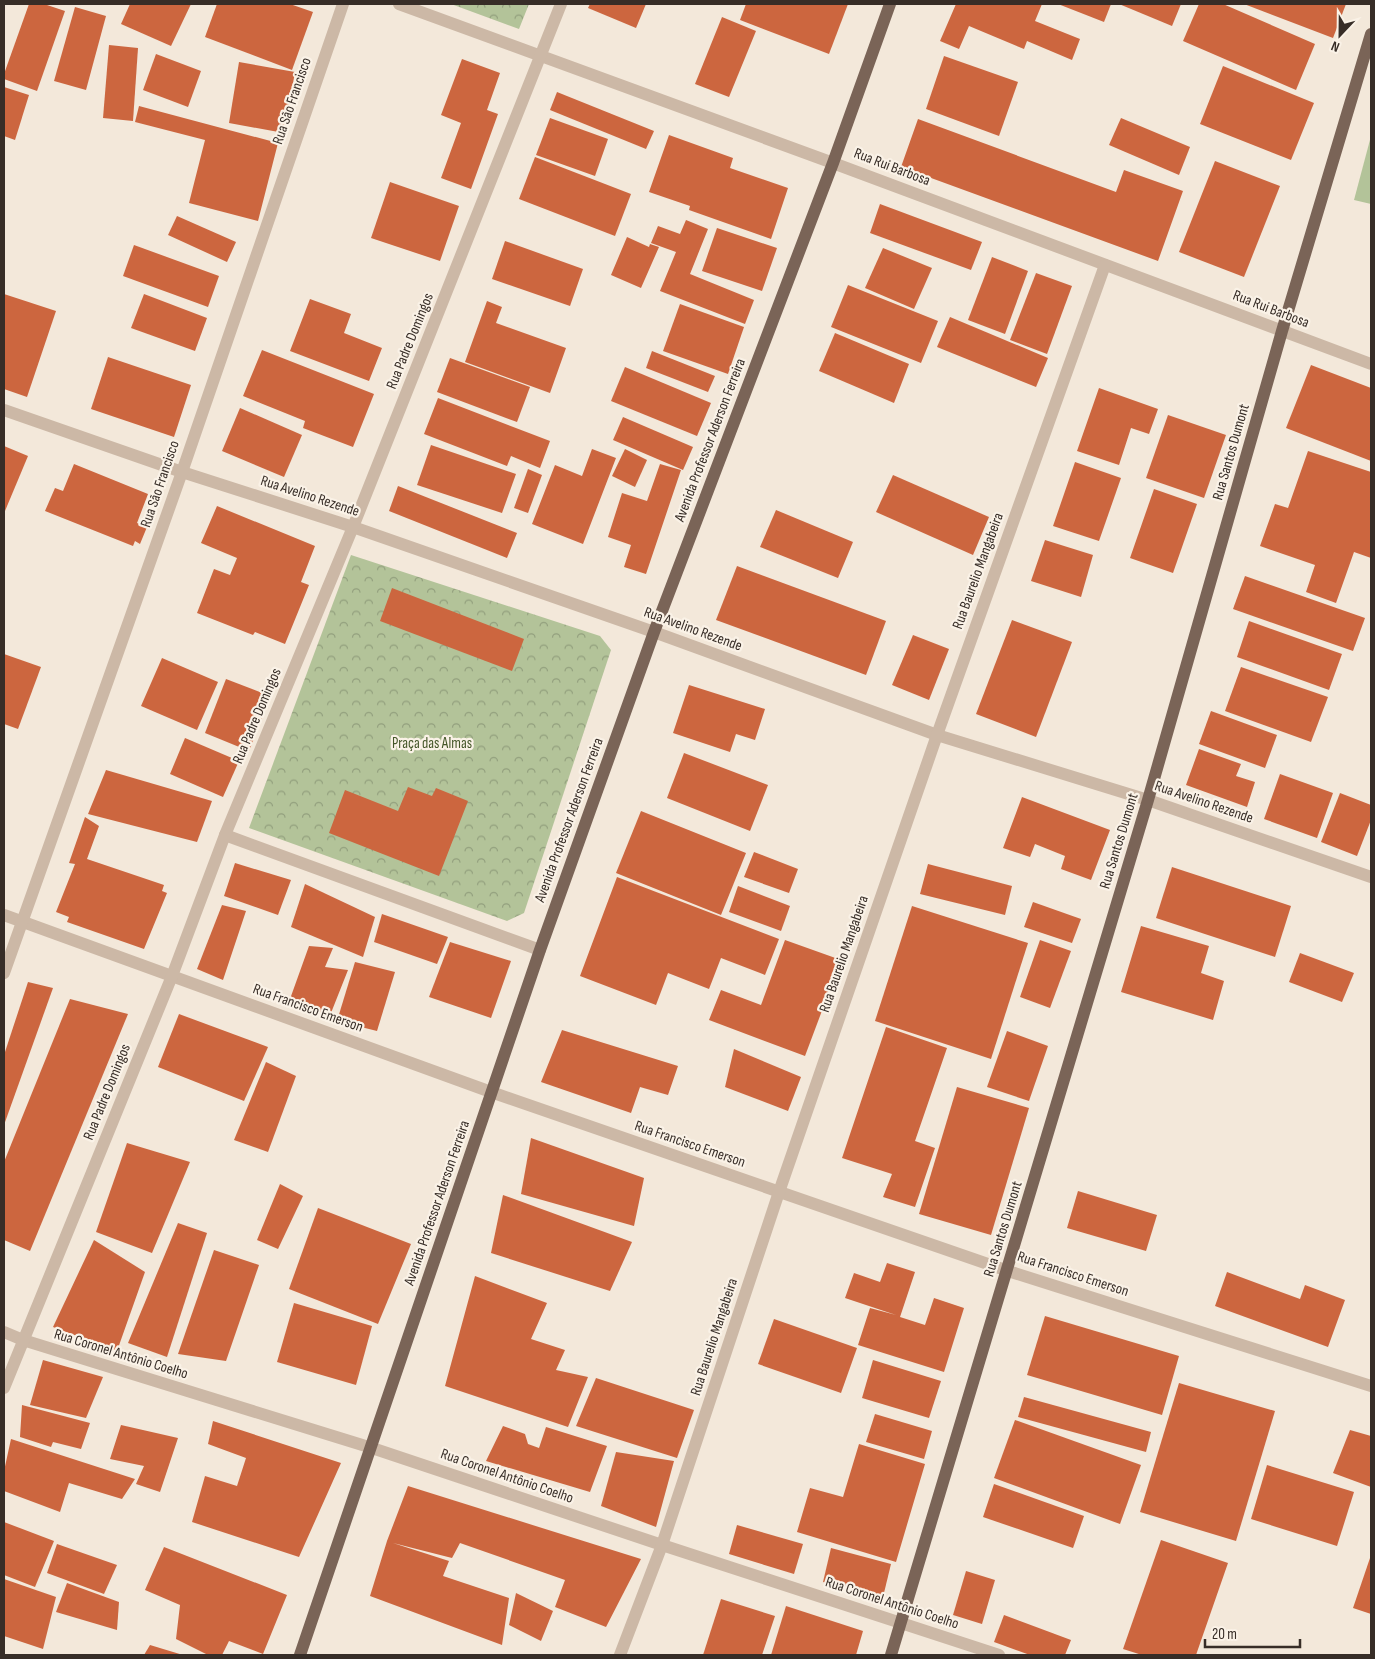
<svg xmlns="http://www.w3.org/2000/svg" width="1375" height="1659" viewBox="0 0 1375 1659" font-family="'Sofia Sans Condensed',sans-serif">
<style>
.park{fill:url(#park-crowns)}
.pitch{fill:#b3c399}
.building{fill:#cc663f}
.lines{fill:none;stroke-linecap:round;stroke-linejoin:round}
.minor{stroke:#ccb8a6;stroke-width:12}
.primary{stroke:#7a6457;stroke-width:12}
.labels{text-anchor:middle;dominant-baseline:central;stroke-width:4.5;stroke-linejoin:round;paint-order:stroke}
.street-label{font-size:15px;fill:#372d27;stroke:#faf2e7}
.park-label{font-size:15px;fill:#455729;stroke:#faf2e7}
</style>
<defs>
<pattern id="park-crowns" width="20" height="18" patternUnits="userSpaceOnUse" patternTransform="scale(1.25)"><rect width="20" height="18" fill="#b3c399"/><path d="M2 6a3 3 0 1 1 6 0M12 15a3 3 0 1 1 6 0" fill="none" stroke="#929f7d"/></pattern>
</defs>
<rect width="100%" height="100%" fill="#f3e8da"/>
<g class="park">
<polygon points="451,4 529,4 519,29"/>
<polygon points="351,555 600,636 611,650 524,913 507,921 249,828"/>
</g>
<polygon class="pitch" points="1371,136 1371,204 1354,200"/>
<g class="building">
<polygon points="29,4 44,4 65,11 37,91 4,79 4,74"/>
<polygon points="130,4 191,4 171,46 121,24"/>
<polygon points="217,4 290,4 313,12 292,70 205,37"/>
<polygon points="590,4 646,4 636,28 588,8"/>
<polygon points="746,4 848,4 829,54 740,20"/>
<polygon points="956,4 1042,4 1035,21 1080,39 1072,60 1027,41 1024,49 969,26 959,49 940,41"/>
<polygon points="1058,4 1111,4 1104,22"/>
<polygon points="1119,4 1181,4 1172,26"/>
<polygon points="1199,4 1223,4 1315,44 1296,90 1183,41"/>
<polygon points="1244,4 1346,4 1333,38"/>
<polygon points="75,7 106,16 86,90 54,81"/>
<polygon points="722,17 756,31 729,97 695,84"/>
<polygon points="109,45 138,48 133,121 103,118"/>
<polygon points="156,54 201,71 188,107 143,90"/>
<polygon points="944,56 1018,82 999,136 926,109"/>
<polygon points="462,59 500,73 487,110 498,114 471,189 441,178 461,123 441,115"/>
<polygon points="239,62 295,72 284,133 229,123"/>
<polygon points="1223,66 1314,103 1291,160 1200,124"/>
<polygon points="4,87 29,95 15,140 4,136"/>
<polygon points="557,92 654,131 646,149 550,110"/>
<polygon points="139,106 278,143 258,221 189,203 205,140 135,122"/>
<polygon points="550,118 608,139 595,176 536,155"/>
<polygon points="1121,118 1190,147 1179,175 1109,145"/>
<polygon points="918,119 1116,192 1124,170 1183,191 1158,261 901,167"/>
<polygon points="669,135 733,158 730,168 788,188 771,239 689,210 690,206 649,192"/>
<polygon points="535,157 631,194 615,236 519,199"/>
<polygon points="1215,161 1280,186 1244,277 1179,252"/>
<polygon points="390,182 459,206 440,261 371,238"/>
<polygon points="880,204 982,242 971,270 870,233"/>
<polygon points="177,216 236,242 227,262 168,235"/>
<polygon points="686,220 708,229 690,274 754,300 745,324 660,291 676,252 651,243 658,226 680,234"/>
<polygon points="717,228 777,248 762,291 702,271"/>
<polygon points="627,237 649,247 650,244 659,247 641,288 611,275"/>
<polygon points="505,241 583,269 570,306 492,279"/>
<polygon points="134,245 219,276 208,307 123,276"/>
<polygon points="883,248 932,268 914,309 865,288"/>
<polygon points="992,257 1028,271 1005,334 968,320"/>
<polygon points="1036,273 1072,286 1047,354 1010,340"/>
<polygon points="848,285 938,321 921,363 831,327"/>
<polygon points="4,294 56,311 27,397 4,389"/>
<polygon points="144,294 207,318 195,351 131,328"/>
<polygon points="310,299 351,314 344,333 382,348 369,381 290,351"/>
<polygon points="487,301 502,307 496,323 566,348 550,393 465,362"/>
<polygon points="680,304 744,327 728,374 663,351"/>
<polygon points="950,317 1048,358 1036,387 937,347"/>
<polygon points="835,333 909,364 894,403 819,371"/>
<polygon points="262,350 374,394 353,447 303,428 305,421 243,396"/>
<polygon points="652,351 715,376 708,392 646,368"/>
<polygon points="108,357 191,385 174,437 91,409"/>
<polygon points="450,358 530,387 517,422 437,392"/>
<polygon points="1311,365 1371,388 1371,461 1286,428"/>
<polygon points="625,367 711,403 697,436 611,401"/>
<polygon points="1099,388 1158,409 1149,434 1131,428 1119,465 1077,451"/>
<polygon points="438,398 550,441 540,468 511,456 507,466 424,434"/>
<polygon points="240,408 302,435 284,477 222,451"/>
<polygon points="1168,415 1226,435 1204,498 1146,478"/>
<polygon points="623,417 693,447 683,470 613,440"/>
<polygon points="431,445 516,474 502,513 417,485"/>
<polygon points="4,446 28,456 5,511 4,510"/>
<polygon points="592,449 616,458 583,544 532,524 555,465 582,476"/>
<polygon points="625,449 647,460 635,487 612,476"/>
<polygon points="1308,451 1371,472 1371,558 1354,552 1336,603 1306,592 1315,565 1260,546 1275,504 1288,508"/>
<polygon points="1075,462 1121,478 1099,541 1053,526"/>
<polygon points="74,464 148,494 137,523 147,527 140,544 135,541 133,546 45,511 55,488 63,491"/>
<polygon points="660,464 681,470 646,574 624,567 631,545 608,537 622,493 647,501"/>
<polygon points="528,469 542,475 528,513 514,508"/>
<polygon points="893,475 989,517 973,555 876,512"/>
<polygon points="398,486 517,533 507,558 389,511"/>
<polygon points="1154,489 1197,504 1173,573 1130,558"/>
<polygon points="217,506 315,546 301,582 309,585 285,644 255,632 253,635 197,613 214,569 230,575 237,558 201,543"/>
<polygon points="776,510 853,542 838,578 760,547"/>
<polygon points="1045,540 1093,555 1081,597 1031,581"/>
<polygon points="737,566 886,621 866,675 716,620"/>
<polygon points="1245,576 1365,618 1353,651 1233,609"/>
<polygon points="392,588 524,639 512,671 380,621"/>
<polygon points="1012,620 1072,642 1036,737 976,714"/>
<polygon points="1249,621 1342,654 1329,690 1237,657"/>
<polygon points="913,635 949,649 929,700 892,685"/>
<polygon points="4,654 41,667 18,729 4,724"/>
<polygon points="162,658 218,682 197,730 141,706"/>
<polygon points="1241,667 1328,697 1311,742 1225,711"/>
<polygon points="226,679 270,696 249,751 205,733"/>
<polygon points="689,685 765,709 755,740 736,734 730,752 673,733"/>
<polygon points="1211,711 1277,735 1265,768 1199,744"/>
<polygon points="185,738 239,761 223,797 170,774"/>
<polygon points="1199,749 1241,764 1236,776 1255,782 1247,807 1186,785"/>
<polygon points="684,753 768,785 750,831 667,798"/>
<polygon points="106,770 212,801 197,842 88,814"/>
<polygon points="1280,774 1333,793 1317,838 1264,819"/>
<polygon points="408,787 432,796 436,788 468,801 439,876 329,833 345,790 398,811"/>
<polygon points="1340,793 1371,805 1371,820 1357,856 1321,842"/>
<polygon points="1022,797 1110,830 1091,880 1061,869 1065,856 1035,844 1030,857 1003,848"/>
<polygon points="641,811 746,853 721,915 616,873"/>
<polygon points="85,817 99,826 87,859 164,885 162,891 167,893 144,949 67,922 69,917 56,912 75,864 69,863"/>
<polygon points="754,852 798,869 789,893 744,877"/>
<polygon points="235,863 291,880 278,915 224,896"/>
<polygon points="928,864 1012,886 1005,915 920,894"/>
<polygon points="1172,867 1291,906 1275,957 1156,918"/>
<polygon points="617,877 779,939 765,975 721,958 709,989 668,973 656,1005 580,976"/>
<polygon points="305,884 375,917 363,957 291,927"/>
<polygon points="738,886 790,906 781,931 729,912"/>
<polygon points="1033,902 1081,919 1072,943 1024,927"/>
<polygon points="222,905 246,911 223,980 197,969"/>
<polygon points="912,906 1028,943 991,1059 875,1021"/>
<polygon points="382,914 448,937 437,964 374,942"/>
<polygon points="1141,926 1209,946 1201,973 1224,981 1213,1020 1121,992"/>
<polygon points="785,940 841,960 805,1056 709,1020 721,990 761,1005"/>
<polygon points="1040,940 1071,951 1050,1008 1020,997"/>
<polygon points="450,942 511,961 491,1018 429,997"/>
<polygon points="309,946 333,948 325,967 348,970 329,1018 290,999"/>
<polygon points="1300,953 1354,973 1342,1002 1289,982"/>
<polygon points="355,962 395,972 377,1031 337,1021"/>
<polygon points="28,982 53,988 4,1125 4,1055"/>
<polygon points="70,999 128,1014 30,1251 4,1240 4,1162"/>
<polygon points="179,1014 268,1047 244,1101 158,1067"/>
<polygon points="886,1027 947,1048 915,1141 935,1148 915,1207 883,1197 892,1174 842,1158"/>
<polygon points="562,1030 678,1066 668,1095 640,1087 631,1113 541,1082"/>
<polygon points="1007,1031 1048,1046 1029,1101 987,1087"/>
<polygon points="734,1049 801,1077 788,1111 725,1087"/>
<polygon points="266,1062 296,1076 268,1152 234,1140"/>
<polygon points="957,1087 1029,1108 991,1235 919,1214"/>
<polygon points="531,1138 644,1178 634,1226 521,1194"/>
<polygon points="127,1143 190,1162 152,1253 96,1232"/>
<polygon points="280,1184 303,1196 278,1249 257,1240"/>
<polygon points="1078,1191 1157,1215 1146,1251 1067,1228"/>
<polygon points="503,1195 632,1242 610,1291 491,1253"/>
<polygon points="318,1208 411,1244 378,1324 289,1289"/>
<polygon points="178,1223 207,1233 167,1357 128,1343"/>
<polygon points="94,1240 145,1272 117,1351 53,1327"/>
<polygon points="214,1250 259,1265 226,1361 178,1354"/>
<polygon points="887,1263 915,1272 900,1317 925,1325 934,1298 964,1308 944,1372 858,1345 870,1308 896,1315 845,1298 854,1273 880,1282"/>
<polygon points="1227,1272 1300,1299 1305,1285 1345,1300 1328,1347 1215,1306"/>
<polygon points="475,1276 547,1303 531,1339 565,1350 556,1370 588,1377 568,1427 445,1386"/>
<polygon points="294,1303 372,1326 356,1385 277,1362"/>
<polygon points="1045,1316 1179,1356 1162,1415 1027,1375"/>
<polygon points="774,1319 857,1348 841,1393 758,1364"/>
<polygon points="43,1360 103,1377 86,1418 30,1405"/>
<polygon points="873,1360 941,1381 929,1418 862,1398"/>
<polygon points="596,1378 694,1410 677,1458 576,1426"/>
<polygon points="1179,1383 1275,1411 1236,1541 1140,1512"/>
<polygon points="1024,1397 1151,1432 1146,1452 1018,1417"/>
<polygon points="22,1405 90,1423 81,1449 53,1442 51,1447 20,1437"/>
<polygon points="875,1414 932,1431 924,1459 866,1442"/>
<polygon points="1015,1420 1141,1465 1120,1524 994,1478"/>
<polygon points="213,1421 341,1463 299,1557 192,1522 205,1476 237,1486 246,1458 208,1444"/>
<polygon points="121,1425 178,1438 160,1492 136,1484 144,1466 110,1459"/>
<polygon points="503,1426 525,1434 528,1444 539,1448 546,1427 607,1446 590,1492 486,1461"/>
<polygon points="1350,1430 1371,1436 1371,1487 1333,1473"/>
<polygon points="11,1439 135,1479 122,1499 69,1483 60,1512 4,1491 4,1471"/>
<polygon points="859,1444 925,1464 896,1562 797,1532 810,1488 843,1497"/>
<polygon points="616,1452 674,1461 656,1527 601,1506"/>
<polygon points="1267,1465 1354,1492 1337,1546 1251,1519"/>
<polygon points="994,1484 1084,1516 1073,1548 983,1517"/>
<polygon points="408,1486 641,1559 606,1627 555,1607 565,1580 460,1543 452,1558 393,1543 449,1561 443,1576 509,1598 502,1645 370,1596 387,1541"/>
<polygon points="4,1522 54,1541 35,1587 4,1575"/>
<polygon points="737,1525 803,1544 794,1574 729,1554"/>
<polygon points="1161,1540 1228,1563 1196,1655 1142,1655 1123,1649"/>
<polygon points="57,1544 117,1565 104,1594 47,1573"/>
<polygon points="164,1547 287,1595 263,1654 229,1641 222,1655 208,1655 176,1639 180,1605 145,1590"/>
<polygon points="831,1548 891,1564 883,1597 823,1582"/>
<polygon points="1370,1558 1371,1559 1371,1614 1353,1608"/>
<polygon points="966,1571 995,1580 982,1624 953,1615"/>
<polygon points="4,1579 56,1597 43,1649 4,1636"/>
<polygon points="67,1583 119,1602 117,1630 56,1612"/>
<polygon points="516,1593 553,1611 541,1641 509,1625"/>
<polygon points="721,1599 775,1616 762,1655 703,1655"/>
<polygon points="786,1606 863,1631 856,1655 771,1655"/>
<polygon points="1004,1615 1071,1640 1065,1655 1030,1655 994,1642"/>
<polygon points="150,1645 183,1655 144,1655"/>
</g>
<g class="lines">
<g class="minor">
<polyline points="399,4 833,163 1371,364"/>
<polyline points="4,410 182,472 353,527 654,632 937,735 1148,800 1371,877"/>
<polyline points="225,835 540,950"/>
<polyline points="4,915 491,1092 1008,1271 1371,1386"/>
<polyline points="4,973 182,472 343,4"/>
<polyline points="4,1332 23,1340 372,1448 662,1545 999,1655"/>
<polyline points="4,1388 172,976 225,835 353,527 561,4"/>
<polyline points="620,1655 662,1545 779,1192 937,735 1105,265"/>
</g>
<g class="primary">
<polyline points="300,1655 540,950 654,632 833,163 890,4"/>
<polyline points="891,1655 1148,800 1282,331 1371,34"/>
</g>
</g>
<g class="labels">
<g class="street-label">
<text transform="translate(292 101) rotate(-71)">Rua São Francisco</text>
<text transform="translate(892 167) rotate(21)">Rua Rui Barbosa</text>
<text transform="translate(1271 309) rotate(21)">Rua Rui Barbosa</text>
<text transform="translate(410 341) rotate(-68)">Rua Padre Domingos</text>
<text transform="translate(710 440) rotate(-69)">Avenida Professor Aderson Ferreira</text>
<text transform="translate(1231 452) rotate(-74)">Rua Santos Dumont</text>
<text transform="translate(160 484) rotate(-71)">Rua São Francisco</text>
<text transform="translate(310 496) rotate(18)">Rua Avelino Rezende</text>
<text transform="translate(978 571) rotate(-70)">Rua Baurelio Mangabeira</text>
<text transform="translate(693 629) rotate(20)">Rua Avelino Rezende</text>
<text transform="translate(257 716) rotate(-67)">Rua Padre Domingos</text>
<text transform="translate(1204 802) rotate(19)">Rua Avelino Rezende</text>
<text transform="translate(569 820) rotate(-70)">Avenida Professor Aderson Ferreira</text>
<text transform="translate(1119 841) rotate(-73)">Rua Santos Dumont</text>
<text transform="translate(844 954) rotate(-71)">Rua Baurelio Mangabeira</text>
<text transform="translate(308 1008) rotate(20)">Rua Francisco Emerson</text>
<text transform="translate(107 1092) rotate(-68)">Rua Padre Domingos</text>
<text transform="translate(690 1144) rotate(19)">Rua Francisco Emerson</text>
<text transform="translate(437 1203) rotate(-71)">Avenida Professor Aderson Ferreira</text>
<text transform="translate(1003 1229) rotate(-73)">Rua Santos Dumont</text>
<text transform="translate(1073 1274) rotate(18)">Rua Francisco Emerson</text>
<text transform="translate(714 1337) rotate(-72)">Rua Baurelio Mangabeira</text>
<text transform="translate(121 1354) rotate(17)">Rua Coronel Antônio Coelho</text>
<text transform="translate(507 1476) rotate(19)">Rua Coronel Antônio Coelho</text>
<text transform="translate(892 1603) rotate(18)">Rua Coronel Antônio Coelho</text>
</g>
<g class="park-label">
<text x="432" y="743">Praça das Almas</text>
</g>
</g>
<rect width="1375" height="1659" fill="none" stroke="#372d27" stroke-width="10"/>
<g transform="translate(1340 35) rotate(202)" stroke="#faf2e7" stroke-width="4" paint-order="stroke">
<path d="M0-4L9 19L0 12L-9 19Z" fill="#372d27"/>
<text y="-8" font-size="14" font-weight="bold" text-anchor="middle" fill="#372d27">N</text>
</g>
<path d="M1205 1639v8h95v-8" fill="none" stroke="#372d27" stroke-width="2.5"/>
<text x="1212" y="1639" font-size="15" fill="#372d27" stroke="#faf2e7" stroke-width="4" paint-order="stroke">20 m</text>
</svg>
